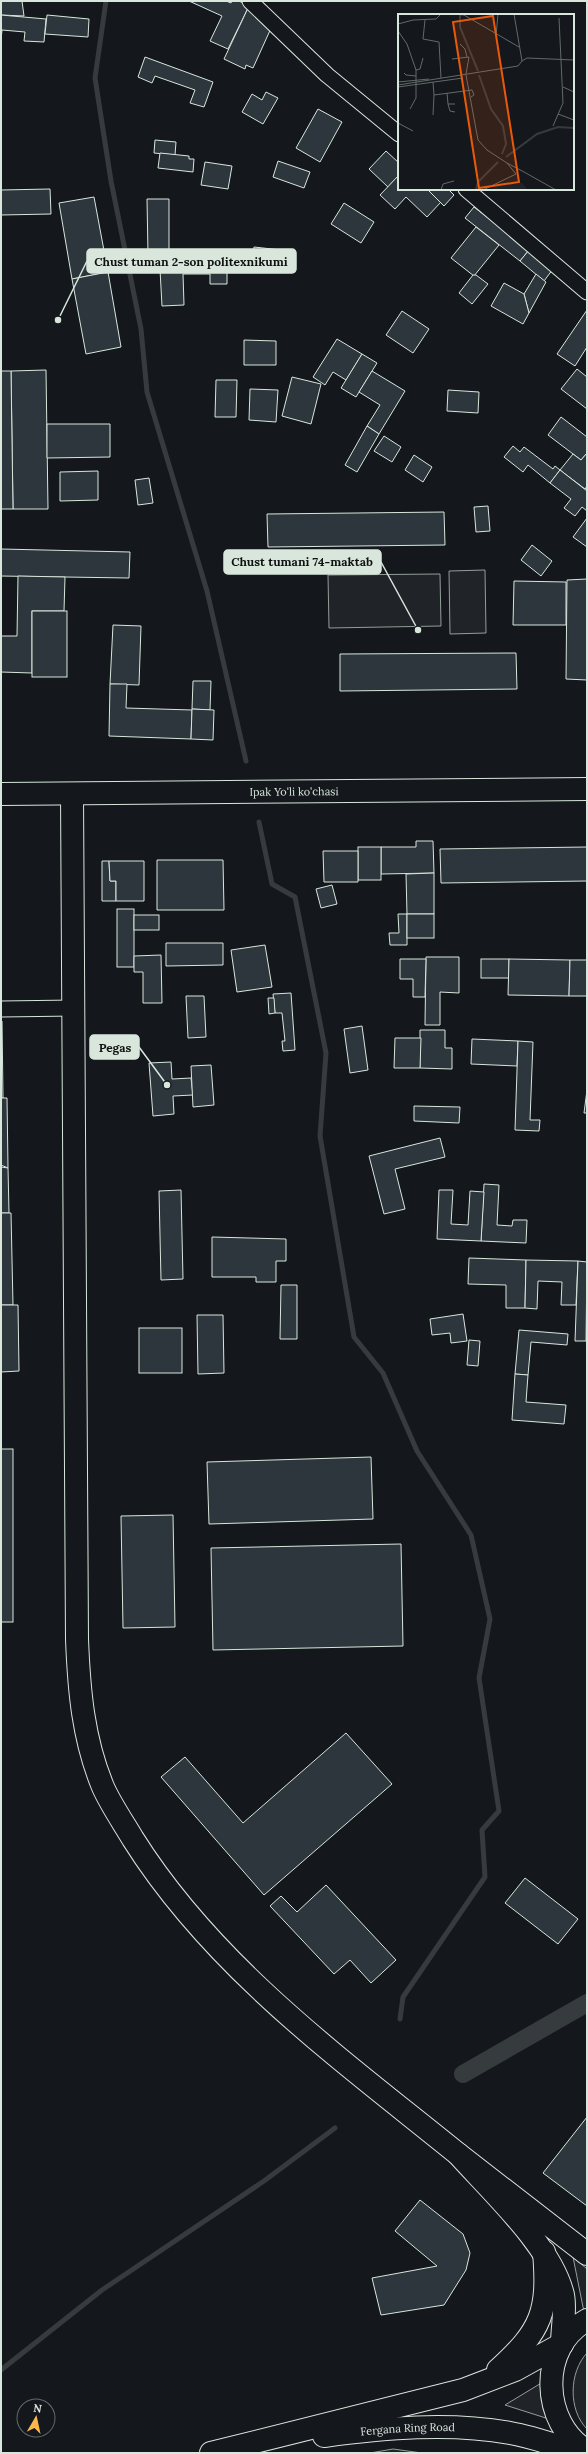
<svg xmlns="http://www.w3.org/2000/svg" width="588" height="2454" viewBox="0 0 588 2454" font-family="Lora,serif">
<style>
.green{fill:#202428;stroke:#939e99}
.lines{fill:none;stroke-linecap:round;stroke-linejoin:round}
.stream{stroke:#363b3e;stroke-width:5}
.canal{stroke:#363b3e;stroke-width:18}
.building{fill:#2c363c;stroke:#d8e6dc}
.minor-casing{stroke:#d8e6dc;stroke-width:17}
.secondary-casing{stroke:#d8e6dc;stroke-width:24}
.trunk-casing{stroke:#d8e6dc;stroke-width:24}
.minor{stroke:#14181c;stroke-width:15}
.secondary{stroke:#14181c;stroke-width:22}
.trunk{stroke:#14181c;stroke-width:22}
.labels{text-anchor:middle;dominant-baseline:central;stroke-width:3;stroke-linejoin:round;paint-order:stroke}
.street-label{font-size:11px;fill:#d8e6dc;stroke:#14181c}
.inset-river{fill:none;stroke:#363b3e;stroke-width:2}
.inset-road{fill:none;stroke:#626a69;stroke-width:1}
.view{fill:#e8590c;fill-opacity:0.15;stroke:#e8590c;stroke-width:2}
.inset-edge{fill:none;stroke:#d8e6dc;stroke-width:2}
.leader{fill:none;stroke:#d8e6dc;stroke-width:1.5}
.callout-dot{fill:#d8e6dc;stroke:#14181c;stroke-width:1.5}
.callout{fill:#d8e6dc;stroke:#d8e6dc;stroke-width:1.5}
.callout-label{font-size:12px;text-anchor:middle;font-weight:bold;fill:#111}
</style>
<rect width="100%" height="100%" fill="#14181c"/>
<g class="green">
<polygon points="485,570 486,633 450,634 449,571"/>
<polygon points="440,574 441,626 329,628 328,575"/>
<polygon points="573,2257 587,2269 587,2316 585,2317"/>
<path d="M587 2353V2429C568 2410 569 2372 587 2353Z"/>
<polygon points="543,2382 549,2419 505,2405"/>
<polygon points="393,2449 422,2453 370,2453"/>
</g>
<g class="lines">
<g class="stream">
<polyline points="106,1 95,78 111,181 141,329 147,392 207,591 246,761"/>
<polyline points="259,822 272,884 295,897 326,1053 320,1136 354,1337 383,1373 417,1451 471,1535 490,1619 479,1678 499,1811 482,1830 485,1877 403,1997 400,2019"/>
<polyline points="1,2370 102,2290 264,2181 335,2128"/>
</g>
<polyline class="canal" points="463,2074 587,2003"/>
</g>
<g class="building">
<polygon points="1,1 22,1 24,16 1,15"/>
<polygon points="189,1 226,1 231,3 232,1 239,1 249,6 228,49 210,41 222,16"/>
<polygon points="249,6 272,26 253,68 246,65 245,69 224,59"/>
<polygon points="1,15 46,19 44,42 24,41 25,32 2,30 1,40"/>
<polygon points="47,15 89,19 88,37 45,34"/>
<polygon points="145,57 213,82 204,107 190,103 195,90 155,76 152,83 138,77"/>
<polygon points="266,92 278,98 263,124 242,112 252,94 262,100"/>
<polygon points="318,109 342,122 320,162 296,148"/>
<polygon points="155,140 176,142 175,155 154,153"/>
<polygon points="386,151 399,163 399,175 388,187 369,169"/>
<polygon points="160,153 189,156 189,159 194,159 193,172 158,168"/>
<polygon points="278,161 310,172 304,188 273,177"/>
<polygon points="205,162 232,166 228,189 201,185"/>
<polygon points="399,175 399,189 427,189 441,202 427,217 406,197 395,209 380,195"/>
<polygon points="50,189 51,214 1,215 1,190"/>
<polygon points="427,189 448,189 454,195 444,206"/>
<polygon points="94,197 108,272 72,279 59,203"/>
<polygon points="147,199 169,199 169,250 159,251 160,254 148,254"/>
<polygon points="344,203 374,222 361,243 331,224"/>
<polygon points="474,207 529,250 520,261 465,218"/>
<polygon points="476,227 499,245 474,276 451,258"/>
<polygon points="254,247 281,250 279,269 251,267"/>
<polygon points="169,250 227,250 227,284 210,284 210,274 183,274 184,305 162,306 159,251"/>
<polygon points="529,250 553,269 544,281 520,261"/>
<polygon points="108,272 121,347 86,354 72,279"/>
<polygon points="536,274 546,282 529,313 524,294"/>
<polygon points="473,275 476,275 488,284 472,304 459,293"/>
<polygon points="504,283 524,294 529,313 523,324 491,306"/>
<polygon points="587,310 587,347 575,366 557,354"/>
<polygon points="402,311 429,329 413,353 386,335"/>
<polygon points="337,339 362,354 346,380 333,372 325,385 313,377"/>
<polygon points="244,340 276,341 276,365 244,365"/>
<polygon points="362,354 377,363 356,397 341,388"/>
<polygon points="577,369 587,377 587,409 561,389"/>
<polygon points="46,370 48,509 13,509 11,371"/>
<polygon points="1,371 11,371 13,509 1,509"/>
<polygon points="372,371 405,391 379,434 367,426 380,405 359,392"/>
<polygon points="292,377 321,384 311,424 282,416"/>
<polygon points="216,380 237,380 236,417 215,417"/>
<polygon points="250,389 278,390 276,422 249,420"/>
<polygon points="448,390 479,392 478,413 447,411"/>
<polygon points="561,417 587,437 587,453 581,460 548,435"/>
<polygon points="47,424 110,424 110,457 47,458"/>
<polygon points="367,426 379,434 357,472 345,465"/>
<polygon points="384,436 401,447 392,462 374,451"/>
<polygon points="513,446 520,452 524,447 553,469 555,466 560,470 550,483 528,465 523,472 504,457"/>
<polygon points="587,453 587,486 585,489 560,470 573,454 581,460"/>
<polygon points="414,455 432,467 423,482 405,470"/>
<polygon points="560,470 587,491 587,511 582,507 575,516 564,508 571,499 550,483"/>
<polygon points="98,471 98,500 60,501 60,472"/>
<polygon points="149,478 153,503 138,505 135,480"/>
<polygon points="488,506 490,531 476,532 474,507"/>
<polygon points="444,512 445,545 268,547 267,514"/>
<polygon points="587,518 587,547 573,537"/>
<polygon points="532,545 552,561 541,576 521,560"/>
<polygon points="1,549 130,552 129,578 1,576"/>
<polygon points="18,576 65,577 64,611 32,611 32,673 1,672 1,636 17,636"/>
<polygon points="587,579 587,680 566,679 567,580"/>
<polygon points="514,581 566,582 566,625 513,625"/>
<rect x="32" y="611" width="35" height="66"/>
<polygon points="113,625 141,626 139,685 110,684"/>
<polygon points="516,653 517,689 340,691 340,654"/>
<polygon points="193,681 211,681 210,710 192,709"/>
<polygon points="110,684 127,684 126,708 192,710 191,739 109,736"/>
<polygon points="192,709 214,710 213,740 191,739"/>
<polygon points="416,841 433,841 434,873 381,874 381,847 416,847"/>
<rect x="358" y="847" width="23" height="33"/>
<polygon points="587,847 587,881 441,883 440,849"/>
<polygon points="323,851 358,851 358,882 324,882"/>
<polygon points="157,860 223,860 224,910 157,910"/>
<polygon points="102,861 109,861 110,881 116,881 116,901 102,901"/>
<polygon points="109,861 144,861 144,901 116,901 116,881 110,881"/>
<polygon points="434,873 434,914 407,914 406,874"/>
<polygon points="332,885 337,904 321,908 316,889"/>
<rect x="117" y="909" width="17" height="58"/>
<polygon points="398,914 407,914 407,945 390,945 389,933 399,933"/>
<rect x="407" y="914" width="27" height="24"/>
<rect x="134" y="915" width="25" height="15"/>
<polygon points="166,943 223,943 223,965 166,966"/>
<polygon points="265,945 272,987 237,992 231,950"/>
<polygon points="161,955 162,1003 143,1003 143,972 134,972 134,956"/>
<polygon points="426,957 459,957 459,993 440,992 440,1025 425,1025"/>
<polygon points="400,959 426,959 425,997 413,997 413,979 400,979"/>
<rect x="481" y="959" width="28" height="19"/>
<polygon points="509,959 570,960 569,996 508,995"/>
<polygon points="570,960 587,960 587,996 569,996"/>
<polygon points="291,993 295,1050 283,1051 282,1041 285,1041 282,1013 275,1013 273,994"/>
<polygon points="186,996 204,996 206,1037 188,1038"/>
<polygon points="268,998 274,998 275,1013 269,1014"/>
<polygon points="1,1021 2,1021 3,1098 1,1098"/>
<polygon points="362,1026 368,1070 350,1073 344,1029"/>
<polygon points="420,1030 445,1030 445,1048 452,1048 452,1069 420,1068"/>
<polygon points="395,1038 421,1038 420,1068 394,1068"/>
<polygon points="472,1039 518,1041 517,1066 471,1064"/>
<polygon points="518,1041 533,1042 530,1120 540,1120 539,1131 515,1130"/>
<polygon points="171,1062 172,1079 191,1078 193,1095 173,1096 174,1114 153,1116 149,1063"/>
<polygon points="211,1065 214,1105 193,1107 191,1066"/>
<polygon points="587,1090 587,1113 584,1113"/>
<polygon points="1,1098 7,1098 8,1168 1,1165"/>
<polygon points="414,1106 460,1107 459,1123 414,1121"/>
<polygon points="440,1138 445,1157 395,1169 405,1209 384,1214 369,1156"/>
<polygon points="1,1167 8,1168 9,1213 1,1213"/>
<polygon points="484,1184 499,1185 497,1225 512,1226 513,1220 527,1220 526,1243 481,1241"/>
<polygon points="181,1190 183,1279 161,1280 159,1191"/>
<polygon points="439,1190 453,1190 451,1224 468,1225 470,1191 484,1192 481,1241 437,1239"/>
<polygon points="1,1213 11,1213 13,1305 1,1305"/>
<polygon points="212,1237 286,1239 286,1261 276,1261 276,1282 256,1282 256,1277 212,1277"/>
<polygon points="469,1258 526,1260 525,1308 506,1308 506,1285 468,1284"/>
<polygon points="526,1260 578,1261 576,1305 561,1305 562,1282 538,1281 537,1309 525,1308"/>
<polygon points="578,1261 587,1262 586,1341 575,1341"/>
<polygon points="281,1285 297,1285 297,1339 280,1339"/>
<polygon points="1,1305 18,1305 19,1371 1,1372"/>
<polygon points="463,1314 467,1341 451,1343 450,1333 432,1335 430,1319"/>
<polygon points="197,1315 223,1315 224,1373 198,1374"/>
<rect x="139" y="1328" width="43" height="45"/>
<polygon points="519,1330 568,1334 567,1345 531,1342 528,1375 515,1374"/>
<polygon points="469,1340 480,1341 478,1366 467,1365"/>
<polygon points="515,1374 528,1375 526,1402 566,1405 564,1424 512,1420"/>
<rect x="1" y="1449" width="12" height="173"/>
<polygon points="371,1457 373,1519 209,1524 207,1462"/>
<polygon points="173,1515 175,1627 123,1628 121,1516"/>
<polygon points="401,1544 403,1646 213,1650 211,1548"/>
<polygon points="346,1733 392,1784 264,1895 161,1777 185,1757 243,1823"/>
<polygon points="525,1878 578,1919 558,1944 505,1903"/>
<polygon points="326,1885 396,1960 371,1983 350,1960 334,1974 270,1906 281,1896 297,1912"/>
<polygon points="587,2117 587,2206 543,2173"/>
<polygon points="420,2200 463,2234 470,2253 466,2270 444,2305 381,2315 372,2278 437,2266 395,2231"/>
</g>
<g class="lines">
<defs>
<g id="minor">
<polyline points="250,1 327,75 399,134"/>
<polyline points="466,189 587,292"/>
<polyline points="1,1009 74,1008"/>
</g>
<g id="secondary">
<path id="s1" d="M1 794 587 789"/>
<path d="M72 794 77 1639C79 1690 83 1739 103 1787 111 1805 123 1822 133 1839 214 1968 342 2060 458 2154"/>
<path d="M562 2344C562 2329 566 2310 563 2295 552 2247 492 2192 458 2154L587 2254"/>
</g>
<g id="trunk">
<path d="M587 2320C538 2346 541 2424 587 2451"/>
<path d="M498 2370C542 2330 549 2311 544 2252"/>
<path id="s2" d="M324 2436C385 2428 449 2422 510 2433 534 2437 557 2446 580 2453"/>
<polyline points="211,2453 463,2390 515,2370 562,2344"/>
</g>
</defs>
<use href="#minor" class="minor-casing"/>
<use href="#secondary" class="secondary-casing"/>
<use href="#trunk" class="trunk-casing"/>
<use href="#minor" class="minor"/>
<use href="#secondary" class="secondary"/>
<use href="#trunk" class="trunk"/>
</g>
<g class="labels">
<g class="street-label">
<text stroke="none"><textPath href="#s1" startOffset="293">Ipak Yo'li ko'chasi</textPath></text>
<text stroke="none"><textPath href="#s2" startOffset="84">Fergana Ring Road</textPath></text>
</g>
</g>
<g transform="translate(398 14)">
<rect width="176" height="176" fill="#14181c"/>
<path d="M108 169H124L130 176H90Z" fill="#202428"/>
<path class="inset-river" d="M62 1V13L80 57M81 61 93 95 105 112 108 130 104 140M108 143 139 120 160 113 176 114M78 176 80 168 100 148"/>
<path class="inset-road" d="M57 0 66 1 121 33M27 6 25 25 41 28 43 64M0 10 15 6 38 5 43 0M0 17 9 30 18 56V84L12 95M98 22 100 0M62 30 67 35 69 43M54 45 71 43 68 60M124 47 129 44 176 46M18 56 22 55 25 44M6 59 8 61 18 62M68 61 80 126 89 136 109 149M0 68 31 65M35 68 36 81 74 76 76 81 73 83M0 71 120 52 124 47 116 0M0 73 65 64M165 73 176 78M49 79 50 90H57M50 90 52 97 57 98M160 100 176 106M35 101 36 81M0 109 15 117M155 112 165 89 161 4M126 158 158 176M118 160 109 149 126 158M43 176 45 170 56 167M85 176 118 160"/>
<path class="view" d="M95 2 121 168 81 174 55 8Z"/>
<rect width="176" height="176" class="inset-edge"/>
</g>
<path class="leader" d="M58 320L87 261M418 630L381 562M167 1085L139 1047"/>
<g class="callout-dot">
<circle cx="58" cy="320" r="4"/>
<circle cx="418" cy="630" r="4"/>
<circle cx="167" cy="1085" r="4"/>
</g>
<g class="callout">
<rect x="87" y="249" width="209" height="24" rx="4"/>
<rect x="224" y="550" width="157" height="24" rx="4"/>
<rect x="90" y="1035" width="49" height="24" rx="4"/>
</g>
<g class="callout-label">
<text x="191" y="266">Chust tuman 2-son politexnikumi</text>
<text x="302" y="566">Chust tumani 74-maktab</text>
<text x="115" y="1052">Pegas</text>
</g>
<rect width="588" height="2454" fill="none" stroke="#d8e6dc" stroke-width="4"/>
<g transform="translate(36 2418) rotate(9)"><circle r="19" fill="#14181c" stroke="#626a69"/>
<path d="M0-3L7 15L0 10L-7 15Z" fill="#ffb74d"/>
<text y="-6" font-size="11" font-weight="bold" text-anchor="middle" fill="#d8e6dc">N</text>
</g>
</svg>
